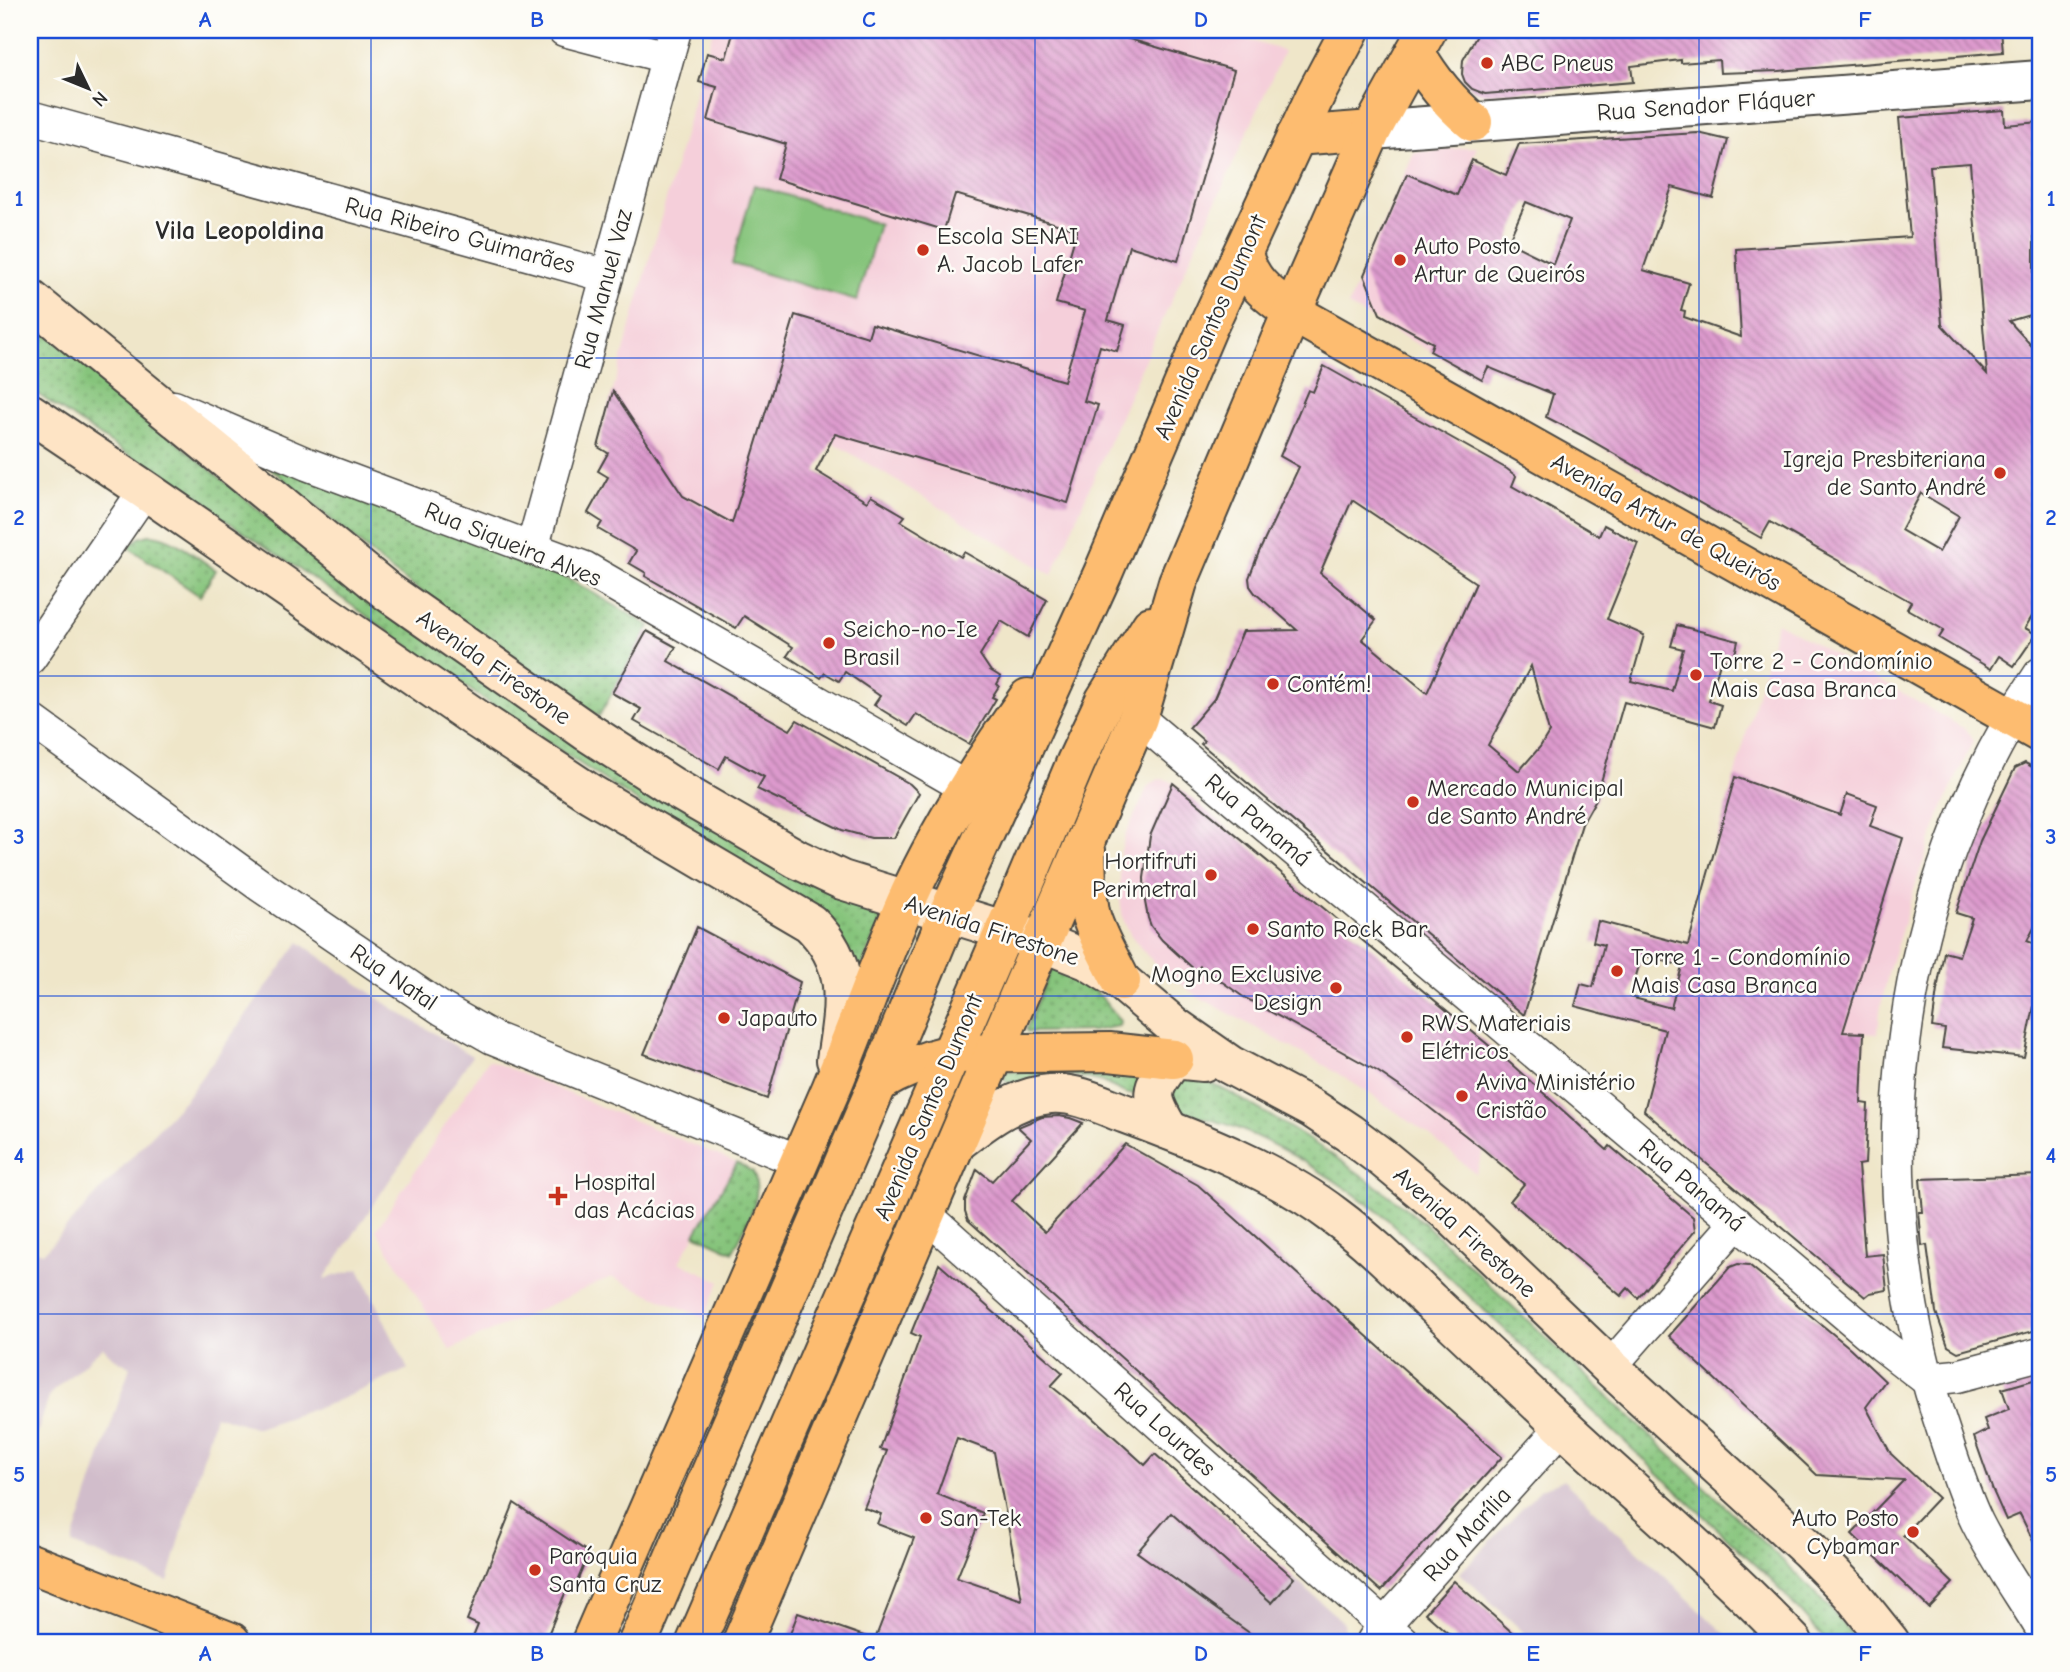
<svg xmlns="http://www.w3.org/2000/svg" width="2070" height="1672" viewBox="0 0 2070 1672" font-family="'Comic Neue',sans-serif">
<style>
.built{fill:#f5cfda}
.industrial{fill:#d1bdcb}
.grass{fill:url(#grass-dots);stroke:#587853;stroke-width:2}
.park{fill:#86c47b;stroke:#587853;stroke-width:2}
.building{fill:url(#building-back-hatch);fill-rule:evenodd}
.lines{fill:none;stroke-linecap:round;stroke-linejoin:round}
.minor-casing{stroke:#484743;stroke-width:35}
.tertiary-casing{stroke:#484743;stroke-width:42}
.secondary-casing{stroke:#484743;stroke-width:42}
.primary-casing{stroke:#484743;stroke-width:42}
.trunk-casing{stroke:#484743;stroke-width:42}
.minor{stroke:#fff;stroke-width:32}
.tertiary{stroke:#fff;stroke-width:38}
.secondary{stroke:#fee4c5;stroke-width:38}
.primary{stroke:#fdbc6f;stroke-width:38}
.trunk{stroke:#fdbc6f;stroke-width:38}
.grid{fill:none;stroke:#1d4ed8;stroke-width:2;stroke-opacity:0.55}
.poi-dot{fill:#c8321e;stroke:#fdfcf7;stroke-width:2.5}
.labels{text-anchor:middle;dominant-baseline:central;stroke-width:5;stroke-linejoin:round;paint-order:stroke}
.poi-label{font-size:24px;fill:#2b2b2b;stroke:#fdfcf7;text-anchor:start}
.street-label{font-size:24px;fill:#2b2b2b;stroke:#fdfcf7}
.neighbourhood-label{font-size:26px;font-weight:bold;fill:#2b2b2b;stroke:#fdfcf7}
.neatline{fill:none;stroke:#1d4ed8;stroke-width:2.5}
.grid-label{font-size:23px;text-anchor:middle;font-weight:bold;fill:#1d4ed8}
</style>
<defs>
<pattern id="grass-dots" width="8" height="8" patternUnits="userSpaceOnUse" patternTransform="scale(1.75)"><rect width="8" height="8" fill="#86c47b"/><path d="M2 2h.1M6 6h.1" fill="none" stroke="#6e9f65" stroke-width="1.8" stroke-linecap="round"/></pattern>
<pattern id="building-back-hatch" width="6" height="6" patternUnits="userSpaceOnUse" patternTransform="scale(1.75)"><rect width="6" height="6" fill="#dd9acd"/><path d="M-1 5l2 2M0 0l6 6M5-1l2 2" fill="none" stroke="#b37ea7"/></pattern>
</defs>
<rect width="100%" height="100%" fill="#fdfcf7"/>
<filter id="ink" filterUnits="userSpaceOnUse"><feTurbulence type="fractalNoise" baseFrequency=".0143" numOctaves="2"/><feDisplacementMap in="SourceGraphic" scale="14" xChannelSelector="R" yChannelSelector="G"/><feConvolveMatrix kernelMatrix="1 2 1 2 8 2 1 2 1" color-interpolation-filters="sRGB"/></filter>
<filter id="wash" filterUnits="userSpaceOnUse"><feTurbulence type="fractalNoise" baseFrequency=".00686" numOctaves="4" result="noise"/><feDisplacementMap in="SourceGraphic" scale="28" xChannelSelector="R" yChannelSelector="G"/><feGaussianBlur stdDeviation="1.57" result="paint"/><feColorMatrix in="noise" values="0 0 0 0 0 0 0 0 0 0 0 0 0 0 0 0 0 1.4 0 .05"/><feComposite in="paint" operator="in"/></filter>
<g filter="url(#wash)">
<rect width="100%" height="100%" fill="#efe6c9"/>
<g class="built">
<polygon points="713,30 1216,30 1284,51 1148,352 1052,575 832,442 775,548 683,495 613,391"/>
<polygon points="1477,147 1435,244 1468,254 1430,351 1348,306 1414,152"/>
<polygon points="1777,622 1965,729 1971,735 1973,741 1940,814 1919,874 1889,970 1880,1010 1878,1034 1724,1026 1681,970"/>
<polygon points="1159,779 1168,780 1173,783 1510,1063 1476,1174 1428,1134 1364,1090 1329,1068 1199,997 1161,970 1143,951 1130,934 1123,919 1120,900 1120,855 1125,836 1148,786"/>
<polygon points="488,1060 737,1163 679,1262 720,1281 704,1318 611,1277 450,1350 376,1230"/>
</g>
<g class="industrial">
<polygon points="299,942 397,1011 472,1056 324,1279 359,1269 408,1369 332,1403 257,1428 215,1415 168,1581 72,1544 130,1367 114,1358 103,1347 50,1394 30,1455 30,1249 43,1253 187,1097"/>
<polygon points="1155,1454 1344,1623 1346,1639 1343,1642 1047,1642 1048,1640 1023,1601"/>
<polygon points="1563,1480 1727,1636 1733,1642 1534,1642 1460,1573 1541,1489"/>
</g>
<g class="grass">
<polygon points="30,320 377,608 886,911 858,975 635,800 493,706 333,592 30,389"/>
<polygon points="275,465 555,573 574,582 650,626 599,716 562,693 388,568 273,470 271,466"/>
<path d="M149 535C171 534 198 559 216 570L200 596 128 547 139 538Z"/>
<polygon points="1054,962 1084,980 1104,1000 1120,1021 1119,1026 1092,1031 1028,1032 1026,1030"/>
<path d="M1133 1069 1139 1073C1141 1081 1140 1086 1135 1094H1127L1100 1081 1065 1074 1034 1077 1012 1084 1006 1082 1004 1076 1007 1071Z"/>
<path d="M1192 1075C1219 1085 1244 1101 1269 1115 1324 1148 1376 1183 1425 1224L1799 1576 1837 1617 1857 1642H1827L1772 1580 1385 1217C1342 1183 1288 1149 1237 1128 1216 1119 1191 1117 1171 1106L1169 1082Z"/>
<path d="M737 1163 753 1172C765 1198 744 1228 733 1252L695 1234Z"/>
</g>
<polygon class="park" points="754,185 879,224 857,301 732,264"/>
<g id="blocks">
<g class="building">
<polygon points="734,30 1099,30 1234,70 1178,261 1129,246 1108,320 1125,325 1117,351 1100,346 1084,401 1098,405 1068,503 835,434 816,471 867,502 871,496 905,516 901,521 961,557 964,552 1047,600 1028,637 1001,621 980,655 990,670 1001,677 997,684 999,686 992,697 996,699 969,744 916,714 908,726 874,705 880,696 845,672 839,681 825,673 821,678 787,656 793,647 744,616 736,628 645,576 646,573 629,563 636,551 598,529 602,522 588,513 608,477 598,471 608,453 598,447 613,391 683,496 732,523 795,315 868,337 872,324 1064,381 1085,311 1056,303 1077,230 955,194 944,230 776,179 786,144 708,120 717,87 699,82 707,53 726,58"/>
<polygon points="1480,30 2001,30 2003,52 1779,71 1720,73 1719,60 1681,63 1681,60 1631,66 1633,82 1485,94 1472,89 1465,82 1462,74 1463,60"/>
<path d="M2004 110 2005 125 2040 122V230L2034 231V279H2040V312L2009 321 2040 355V603L2025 628 2036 634 2014 666 1999 656 1991 669 1939 638 1944 630 1907 609 1911 602 1876 582 1770 522 1761 538 1583 436 1546 417 1553 394 1488 367 1482 380 1430 351 1433 343 1380 314 1364 275 1407 174 1457 195 1472 160 1506 175 1519 144 1698 133 1728 140 1713 198 1672 187 1643 270 1689 283 1681 310 1685 311 1684 317 1741 337 1736 249 1910 237 1899 118ZM1970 163 1980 289 1987 374 1942 325 1930 166ZM1526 202 1570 220 1553 264 1508 242ZM1921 493 1959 516 1939 552 1901 530Z"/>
<path d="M1324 366 1507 469 1516 476 1512 486 1599 536 1604 525 1638 543 1607 619 1644 635 1631 681 1672 691 1683 649 1671 646 1677 625 1738 641 1733 663 1721 659 1709 701 1721 705 1715 727 1624 702 1596 799 1582 824 1524 1015 1201 744 1204 741 1189 728 1214 699 1243 631 1297 630 1255 593 1250 586 1249 578 1259 552 1299 467 1280 456 1308 390 1313 392ZM1352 500 1476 583 1427 693 1362 639 1376 620 1320 573ZM1531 666 1549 732 1540 747 1519 771 1488 745Z"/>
<polygon points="647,631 676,647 668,661 790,730 797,720 910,784 919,793 894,838 871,838 842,830 757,789 764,777 726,756 719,769 634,721 641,709 612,693"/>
<polygon points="2025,763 2040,771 2040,917 2027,941 2040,946 2040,997 2036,996 2024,1057 1942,1048 1945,1029 1932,1027 1937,990 1944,952 1959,956 1972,918 1956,913 1980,841 2015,768"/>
<path d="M1735 777 1840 815 1847 794 1877 805 1870 826 1903 838 1843 1032 1864 1033 1861 1103 1868 1104 1865 1164 1858 1165 1865 1256 1883 1254 1887 1290 1870 1293 1865 1297 1644 1111 1665 1030 1575 1006 1581 984 1593 987 1604 945 1593 942 1598 921 1688 945ZM1642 955 1682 966 1671 1008 1630 997Z"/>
<polygon points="1173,783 1510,1063 1607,1150 1610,1146 1693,1217 1695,1231 1638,1298 1628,1288 1621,1296 1510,1201 1524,1184 1484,1150 1421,1101 1377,1071 1242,996 1200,966 1196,971 1162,940 1151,926 1148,918 1145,902 1144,878 1150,836"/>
<polygon points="697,927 800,982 767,1099 644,1054"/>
<polygon points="1059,1116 1070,1118 1083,1123 1012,1201 1045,1232 1125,1144 1198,1185 1502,1457 1381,1591 968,1220 965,1211 965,1201 977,1169 992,1181 1031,1139 1018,1127 1042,1117"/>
<polygon points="2040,1175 2040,1329 1958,1352 1948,1346 1936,1312 1927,1245 1922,1246 1919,1212 1923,1212 1920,1179"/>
<path d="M939 1264 1063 1373 1051 1386 1086 1414 1088 1413 1145 1465 1155 1454 1294 1578 1272 1603 1171 1513 1137 1552 1262 1642H874L914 1538 877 1524 881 1514 864 1508 887 1451 880 1449 920 1337 911 1333ZM957 1438 994 1452 1022 1600 957 1578 983 1513 937 1494Z"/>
<polygon points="1738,1264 1749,1265 1850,1348 1885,1381 1866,1407 1891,1454 1938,1498 1903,1535 1953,1583 1929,1608 1852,1534 1904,1480 1817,1475 1669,1336 1730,1267"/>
<polygon points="2040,1378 2040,1555 2020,1514 2006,1520 1993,1491 1974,1437 1988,1430 1984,1419 2009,1409 2002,1389"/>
<polygon points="514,1503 589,1553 574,1589 568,1586 545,1642 471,1642 478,1625 467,1620"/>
<polygon points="1454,1581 1480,1604 1523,1642 1458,1642 1425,1613"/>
<polygon points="798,1613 873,1639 872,1642 787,1642"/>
</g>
</g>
</g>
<g filter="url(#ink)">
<use href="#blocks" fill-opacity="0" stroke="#484743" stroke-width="2"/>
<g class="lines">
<defs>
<g id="minor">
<polyline points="564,30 667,57"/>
<polyline points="30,117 607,276"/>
<polyline points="174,407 307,464 585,568 967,788"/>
<polyline points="532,549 675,30"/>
<polyline points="30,658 145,490"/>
<path d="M2040 674C1891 892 1859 1184 1944 1433 1954 1463 1963 1493 1977 1522 1995 1558 2019 1592 2040 1626"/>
<polyline points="1138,718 1882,1345 1926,1379 1957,1376 2040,1354"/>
<polyline points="30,719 261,886 442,1009 493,1038 799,1161"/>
<polyline points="926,1215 1403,1642"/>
<polyline points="1610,1367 1737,1222"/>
<polyline points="1373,1641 1384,1625 1563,1426"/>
</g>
<polyline id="tertiary" points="1372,130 2040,80"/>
<g id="secondary">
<polyline points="30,299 388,592 586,731 671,786 797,859 842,880 1042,942 1087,960 1121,981 1174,1026 1230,1065 1313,1109 1349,1133 1385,1160 1448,1212 1610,1367 1809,1550 1850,1592 1890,1642"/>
<path d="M30 413 145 490 477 719 591 794 810 923C853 965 844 1006 836 1060"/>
<path d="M1169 1130C1148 1095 1149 1091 1174 1059L1203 1062"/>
<path d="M957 1142C984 1121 1015 1097 1050 1094 1076 1092 1102 1105 1126 1114 1196 1140 1276 1171 1335 1216 1369 1241 1399 1271 1430 1301 1474 1342 1517 1383 1561 1425 1638 1497 1720 1565 1793 1642"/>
</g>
<g id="primary">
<polyline points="1292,312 2040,733"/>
<polyline points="30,1563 231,1642"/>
</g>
<g id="trunk">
<path d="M1415 52C1431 80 1449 102 1473 122"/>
<polyline points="1296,136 1372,130"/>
<path d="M1243 254C1251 284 1268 294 1292 312"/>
<path d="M1086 850C1087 872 1086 895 1091 916 1098 939 1111 960 1121 981"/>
<path d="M878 1083C902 1069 924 1060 951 1054L1109 1052 1174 1059"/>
<path d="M591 1642C671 1458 751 1273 831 1089 857 1027 879 963 906 902 938 830 982 762 1028 698"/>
<polyline points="638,1642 878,1083 948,914 1103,573 1207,329 1316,94 1350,30"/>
<polyline points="696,1642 1020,895 1076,762 1105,700 1151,626"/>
<polyline points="742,1642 1138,718 1178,582 1292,312 1372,130 1427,30"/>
</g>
</defs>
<use href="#minor" class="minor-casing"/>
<use href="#tertiary" class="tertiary-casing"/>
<use href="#secondary" class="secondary-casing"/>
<use href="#primary" class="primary-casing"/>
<use href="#trunk" class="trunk-casing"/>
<use href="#minor" class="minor"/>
<use href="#tertiary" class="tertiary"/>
<use href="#secondary" class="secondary"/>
<use href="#primary" class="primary"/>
<use href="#trunk" class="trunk"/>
</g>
</g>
<path class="grid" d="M371 30V1642M703 30V1642M1035 30V1642M1367 30V1642M1699 30V1642M30 358H2040M30 676H2040M30 996H2040M30 1314H2040"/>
<g class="poi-dot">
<circle cx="1487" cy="63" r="7"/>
<circle cx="923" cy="250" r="7"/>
<circle cx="1400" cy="260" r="7"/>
<circle cx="2000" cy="473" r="7"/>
<circle cx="829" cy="643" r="7"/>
<circle cx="1696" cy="675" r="7"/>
<circle cx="1273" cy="684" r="7"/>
<circle cx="1413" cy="802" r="7"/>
<circle cx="1211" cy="875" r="7"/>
<circle cx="1253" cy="929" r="7"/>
<circle cx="1617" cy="971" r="7"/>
<circle cx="1336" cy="988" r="7"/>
<circle cx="724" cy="1018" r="7"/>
<circle cx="1407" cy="1037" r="7"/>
<circle cx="1462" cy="1096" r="7"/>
<path d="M554.5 1185.5h7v7h7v7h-7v7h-7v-7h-7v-7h7z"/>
<circle cx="926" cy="1518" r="7"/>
<circle cx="1913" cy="1532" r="7"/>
<circle cx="535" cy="1570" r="7"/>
</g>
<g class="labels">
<g class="poi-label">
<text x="1501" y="63">ABC Pneus</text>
<text x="937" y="236">Escola SENAI<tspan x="937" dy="28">A. Jacob Lafer</tspan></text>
<text x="1414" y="246">Auto Posto<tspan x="1414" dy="28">Artur de Queirós</tspan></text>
<text x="1986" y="459" text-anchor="end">Igreja Presbiteriana<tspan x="1986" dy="28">de Santo André</tspan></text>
<text x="843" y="629">Seicho-no-Ie<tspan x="843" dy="28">Brasil</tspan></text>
<text x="1710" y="661">Torre 2 - Condomínio<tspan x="1710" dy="28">Mais Casa Branca</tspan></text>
<text x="1287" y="684">Contém!</text>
<text x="1427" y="788">Mercado Municipal<tspan x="1427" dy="28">de Santo André</tspan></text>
<text x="1197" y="861" text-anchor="end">Hortifruti<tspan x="1197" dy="28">Perimetral</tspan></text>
<text x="1267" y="929">Santo Rock Bar</text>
<text x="1631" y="957">Torre 1 - Condomínio<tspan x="1631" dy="28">Mais Casa Branca</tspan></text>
<text x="1322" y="974" text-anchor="end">Mogno Exclusive<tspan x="1322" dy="28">Design</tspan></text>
<text x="738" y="1018">Japauto</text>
<text x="1421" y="1023">RWS Materiais<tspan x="1421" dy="28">Elétricos</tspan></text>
<text x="1476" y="1082">Aviva Ministério<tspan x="1476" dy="28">Cristão</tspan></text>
<text x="574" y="1182">Hospital<tspan x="574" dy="28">das Acácias</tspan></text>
<text x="940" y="1518">San-Tek</text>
<text x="1899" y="1518" text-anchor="end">Auto Posto<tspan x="1899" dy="28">Cybamar</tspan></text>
<text x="549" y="1556">Paróquia<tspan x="549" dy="28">Santa Cruz</tspan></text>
</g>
<g class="street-label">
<text transform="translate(1706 105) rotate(-4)">Rua Senador Fláquer</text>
<text transform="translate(460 235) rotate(15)">Rua Ribeiro Guimarães</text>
<text transform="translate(603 289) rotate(-75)">Rua Manuel Vaz</text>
<text transform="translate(1210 327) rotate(-66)">Avenida Santos Dumont</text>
<text transform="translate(1666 522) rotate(29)">Avenida Artur de Queirós</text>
<text transform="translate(513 544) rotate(22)">Rua Siqueira Alves</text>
<text transform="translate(494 667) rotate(35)">Avenida Firestone</text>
<text transform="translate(1258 820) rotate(40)">Rua Panamá</text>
<text transform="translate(992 930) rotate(18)">Avenida Firestone</text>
<text transform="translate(394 977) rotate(34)">Rua Natal</text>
<text transform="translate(928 1107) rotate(-67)">Avenida Santos Dumont</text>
<text transform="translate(1692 1185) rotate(40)">Rua Panamá</text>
<text transform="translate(1465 1232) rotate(42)">Avenida Firestone</text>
<text transform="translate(1165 1429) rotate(42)">Rua Lourdes</text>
<text transform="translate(1467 1534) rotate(-48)">Rua Marília</text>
</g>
<g class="neighbourhood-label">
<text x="240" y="231">Vila Leopoldina</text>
</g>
</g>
<rect width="2070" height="1672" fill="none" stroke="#fdfcf7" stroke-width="77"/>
<g transform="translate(88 88) rotate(133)" stroke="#fdfcf7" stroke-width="5" paint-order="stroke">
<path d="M0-5L12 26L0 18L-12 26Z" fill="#2b2b2b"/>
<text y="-10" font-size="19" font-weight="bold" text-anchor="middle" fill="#2b2b2b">N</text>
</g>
<rect x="38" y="38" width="1994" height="1596" class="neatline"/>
<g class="grid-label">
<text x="205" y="27">A</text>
<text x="537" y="27">B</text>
<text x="869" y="27">C</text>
<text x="1201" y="27">D</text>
<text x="1533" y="27">E</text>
<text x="1865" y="27">F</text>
<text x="19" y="206">1</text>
<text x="2051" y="206">1</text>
<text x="19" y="525">2</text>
<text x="2051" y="525">2</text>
<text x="19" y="844">3</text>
<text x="2051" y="844">3</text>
<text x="19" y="1163">4</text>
<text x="2051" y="1163">4</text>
<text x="19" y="1482">5</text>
<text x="2051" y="1482">5</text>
<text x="205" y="1661">A</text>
<text x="537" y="1661">B</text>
<text x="869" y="1661">C</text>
<text x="1201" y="1661">D</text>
<text x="1533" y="1661">E</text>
<text x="1865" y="1661">F</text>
</g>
</svg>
